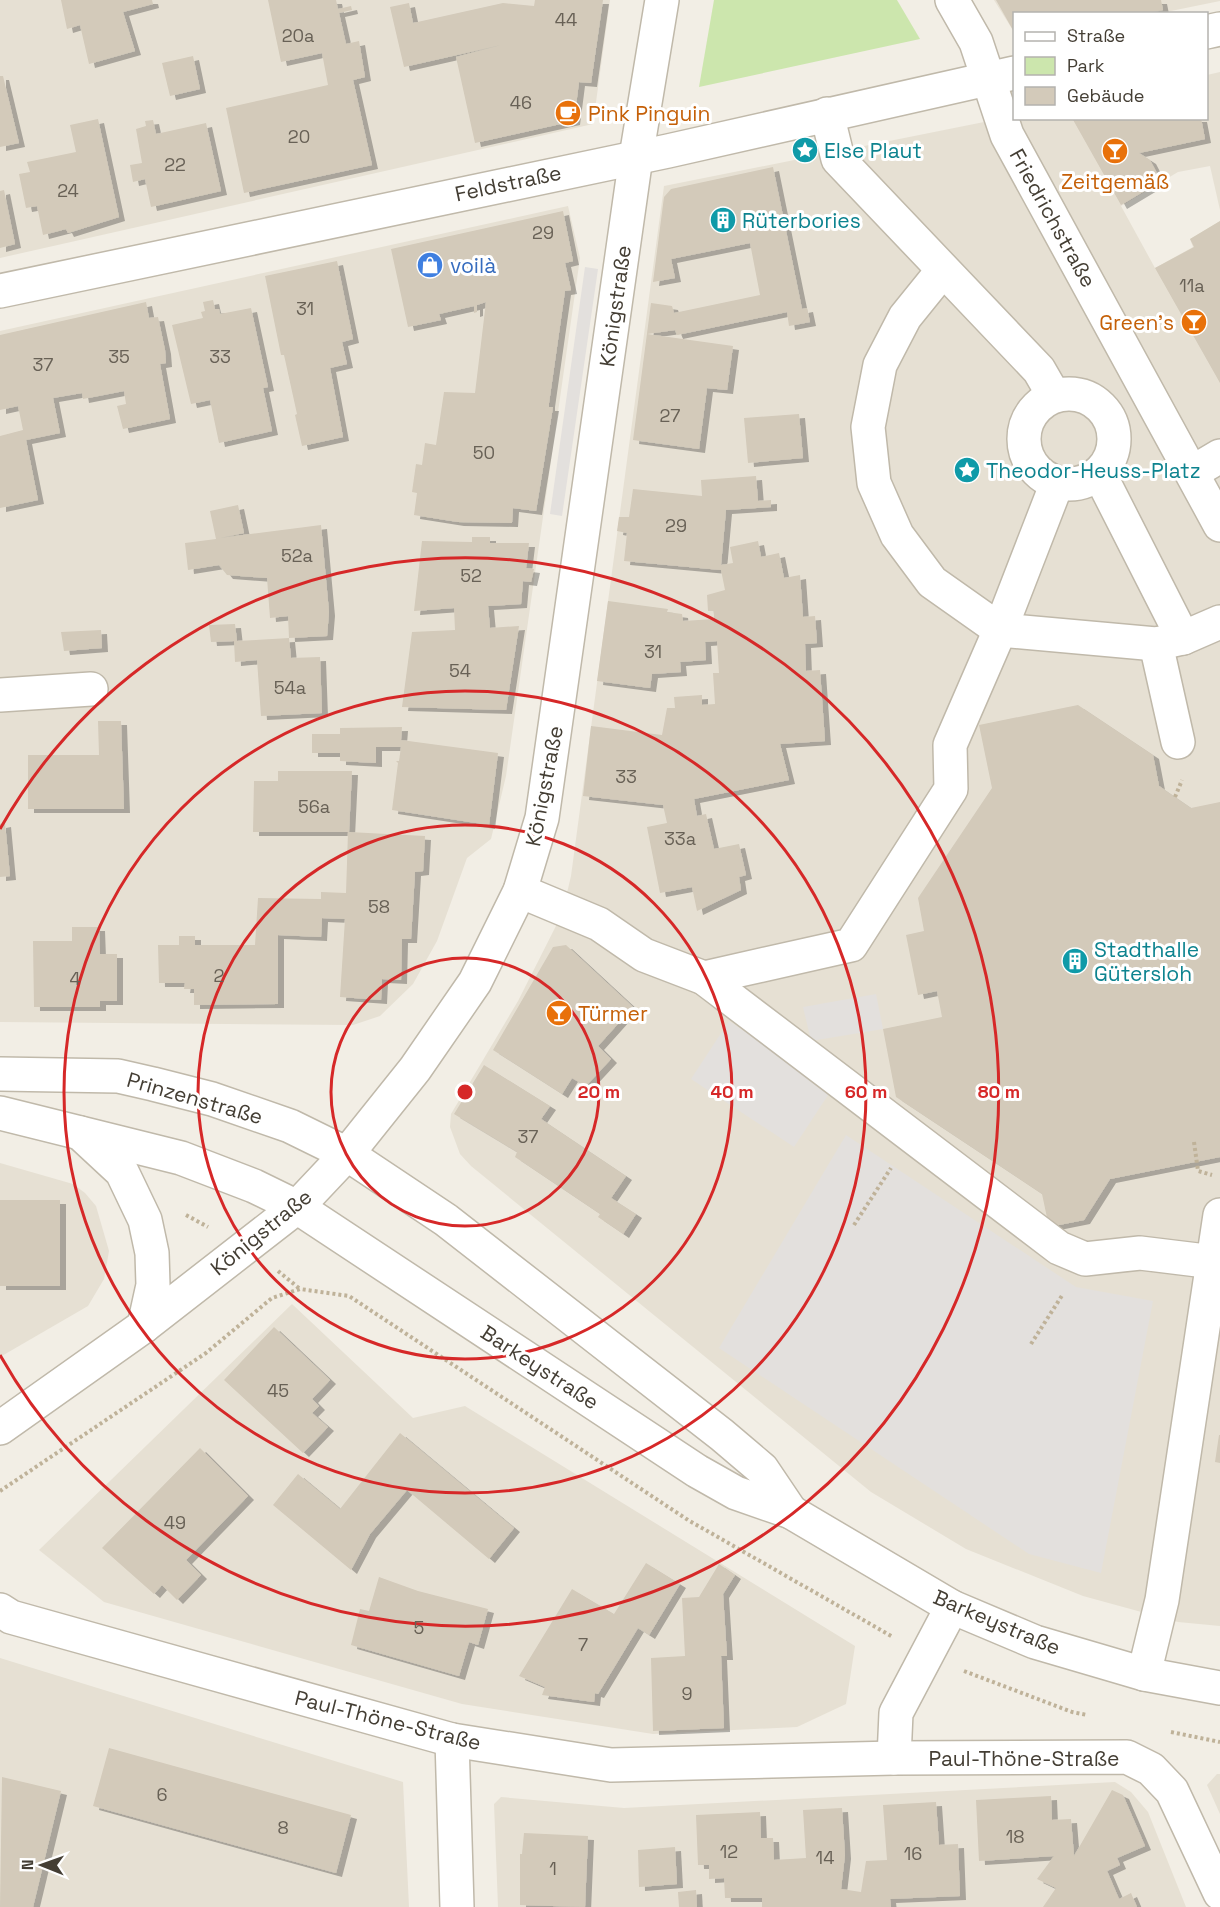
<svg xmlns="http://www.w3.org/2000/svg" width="1220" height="1907" viewBox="0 0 1220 1907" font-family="'Space Grotesk',sans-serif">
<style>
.residential{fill:#e6e0d3}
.green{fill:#cce6ad}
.parking{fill:#e3e0dd}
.building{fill:#d3caba;filter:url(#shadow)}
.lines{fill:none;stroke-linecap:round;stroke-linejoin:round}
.minor-casing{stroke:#c0b9aa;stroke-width:36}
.path{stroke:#bfb299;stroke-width:4;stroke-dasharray:3 3;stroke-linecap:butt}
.minor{stroke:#fff;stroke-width:33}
.ring{fill:none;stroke:#d62828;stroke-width:3}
.labels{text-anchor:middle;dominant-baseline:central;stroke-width:6;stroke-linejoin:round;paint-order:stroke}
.number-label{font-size:18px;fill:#686156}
.food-label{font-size:21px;fill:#c56008;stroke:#fff;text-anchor:start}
.culture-label{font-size:21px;fill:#0d838f;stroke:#fff;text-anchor:start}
.street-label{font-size:21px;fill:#443e34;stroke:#fff}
.shop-label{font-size:21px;fill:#366cbe;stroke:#fff;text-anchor:start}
.centre{fill:#d62828;stroke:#fff;stroke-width:3}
.ring-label{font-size:18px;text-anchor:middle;font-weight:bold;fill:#d62828;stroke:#fff;stroke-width:6;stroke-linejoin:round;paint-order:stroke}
</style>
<defs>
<filter id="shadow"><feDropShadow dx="6" dy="4" stdDeviation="0" flood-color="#0004"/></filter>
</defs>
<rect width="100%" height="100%" fill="#f2eee5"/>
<g class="residential">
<polygon points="0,0 610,0 593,124 0,258"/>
<polygon points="994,0 1220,0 1220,1 1161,13 1014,14 1014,32"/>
<polygon points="1220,72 1220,210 1210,166 1178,172 1121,206 1155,268 1193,247 1190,239 1220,221 1220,1626 1178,1622 1083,1596 966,1549 871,1492 471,1166 460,1154 450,1127 451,1114 518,1001 562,914 571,876 664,186 1014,116 1014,118 1206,118 1207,75"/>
<polygon points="568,206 580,258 506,776 491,839 467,858 437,941 413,984 380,1016 353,1025 0,1022 0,331"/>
<polygon points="0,1163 73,1184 85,1193 96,1206 109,1251 104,1279 88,1306 0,1357"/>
<polygon points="292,1304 413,1418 465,1406 855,1646 846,1704 797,1727 653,1734 462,1704 104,1602 39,1550"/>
<polygon points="0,1658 403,1782 409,1907 0,1907"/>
<polygon points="1217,1774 1220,1774 1220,1814 1207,1785"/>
<polygon points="1115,1782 1131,1792 1148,1812 1186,1907 498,1907 494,1804 501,1797 624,1808"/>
</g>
<polygon class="green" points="714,0 897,0 920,39 699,87"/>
<g class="parking">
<polygon points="585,267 598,269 562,516 550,514"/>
<polygon points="876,994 883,1029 811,1041 803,1007"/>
<polygon points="729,1021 832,1089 794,1147 691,1079"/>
<polygon points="846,1135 1076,1287 1153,1301 1101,1573 1029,1554 719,1348"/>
</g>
<g class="building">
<polygon points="61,0 152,0 153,4 123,12 135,51 89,64 80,25 67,29"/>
<polygon points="268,0 336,0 338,9 351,6 352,10 339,13 346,44 359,41 365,77 353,80 372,165 244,193 226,108 328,85 322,53 281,62"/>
<polygon points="535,0 603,0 591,83 579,82 574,121 475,143 456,57 501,45 404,67 390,7 409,3 413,23 503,3 534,6"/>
<polygon points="996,0 1161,0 1163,10 1145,14 1014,14 1014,32"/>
<polygon points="193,56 200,89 170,96 162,63"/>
<polygon points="0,76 3,76 19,143 0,147"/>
<polygon points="1072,118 1201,118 1205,139 1139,153 1150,160 1161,181 1121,205"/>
<polygon points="98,119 119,217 68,233 66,229 43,235 37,206 26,208 19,174 30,172 27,162 76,152 70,125"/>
<polygon points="153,120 156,134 206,123 221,191 151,207 145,179 133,182 130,165 142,163 136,129 146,126 145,121"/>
<polygon points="773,167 802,309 807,308 810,322 789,326 787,312 677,335 675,330 647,334 733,346 727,390 707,388 699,449 633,440 651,303 672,306 674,313 760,295 750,243 671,259 675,278 653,282 664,197 671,189"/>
<polygon points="4,190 15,244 0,248 0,191"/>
<polygon points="563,211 573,261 565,263 571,290 565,291 549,403 549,407 553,407 536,511 513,508 512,523 458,522 414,515 417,493 412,492 416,464 422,465 425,443 436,445 444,392 475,393 486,302 477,305 477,312 474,313 474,306 439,314 441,320 408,327 391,249"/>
<polygon points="1220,221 1220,383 1155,268 1194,247 1190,239"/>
<polygon points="337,261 353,339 342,342 347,364 330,368 343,437 302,446 295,415 297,414 284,355 281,355 265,276"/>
<polygon points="213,300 215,309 219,309 220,314 251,308 268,387 263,388 272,431 219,443 210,400 191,404 172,325 203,318 201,312 205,311 203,302"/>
<polygon points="146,302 149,318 158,317 165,350 166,363 160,364 170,419 123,429 117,406 126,404 124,391 83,399 82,393 53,398 60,433 26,440 38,500 0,508 0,436 23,430 18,406 0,410 0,335"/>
<polygon points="799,414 803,458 748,463 744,418"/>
<polygon points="756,476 758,501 771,500 771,507 726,510 721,565 733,563 730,547 758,541 761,557 779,553 784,578 800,575 803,617 815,616 817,643 805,644 806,671 820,670 825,741 780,744 789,780 694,799 697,816 706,814 714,849 739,844 746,875 739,877 741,890 697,911 692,887 660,893 647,827 667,823 663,805 583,796 591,726 662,735 667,708 675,708 674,697 702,695 702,705 715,704 713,673 719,673 717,641 705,642 706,660 680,662 681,672 652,674 650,688 597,681 608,601 668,609 667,612 682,614 683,621 714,619 714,611 708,611 707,595 725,590 721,570 624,561 627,533 617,531 619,517 629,517 633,489 702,496 701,480"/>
<polygon points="238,505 244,533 220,538 321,525 329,612 327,636 289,638 291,658 320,657 322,713 261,716 257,660 235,662 234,641 211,642 209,625 235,624 237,641 289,638 288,616 270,618 267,578 227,575 219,565 188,570 185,543 216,539 210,511"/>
<polygon points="472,537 490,537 490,543 529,543 526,568 534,569 531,582 523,581 521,604 488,606 490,628 519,626 506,710 402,707 412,632 455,630 454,608 414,611 422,541 472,542"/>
<polygon points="101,630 102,648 64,651 61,632"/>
<polygon points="1078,705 1153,755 1159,786 1191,808 1220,802 1220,1157 1110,1179 1084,1220 1049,1227 1042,1194 896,1097 883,1029 942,1017 937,991 918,995 906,935 924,931 918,898 992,788 979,725"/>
<polygon points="98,721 121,721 124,809 28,809 28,755 99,755"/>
<polygon points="402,727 401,740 498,753 489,825 392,810 398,763 396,761 399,761 401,747 376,747 376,763 340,761 340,753 312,753 312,734 340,734 340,728"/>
<polygon points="278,771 352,771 349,832 425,836 423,871 415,872 411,939 402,939 401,980 382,979 381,1000 340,997 345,919 322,918 321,937 278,935 278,1004 194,1005 194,989 184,989 185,983 159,983 158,945 179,945 179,936 195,936 195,945 255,945 258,898 321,899 321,892 346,893 348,832 253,832 254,781 278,781"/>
<polygon points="5,823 10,876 0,877 0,824"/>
<polygon points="72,927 99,927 100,954 117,954 117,1001 100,1001 100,1007 34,1007 33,941 72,941"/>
<polygon points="566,945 633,1007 598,1046 611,1059 586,1086 572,1078 562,1094 493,1050 553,947"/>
<polygon points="484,1065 550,1106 541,1119 626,1176 611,1198 636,1214 623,1234 598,1217 600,1214 515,1157 517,1152 454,1114"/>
<rect x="0" y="1200" width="60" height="86"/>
<polygon points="274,1327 330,1380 312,1399 319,1406 312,1413 328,1427 303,1453 224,1380"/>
<polygon points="400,1433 514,1528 489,1559 407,1490 370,1534 351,1570 273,1505 298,1474 340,1509"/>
<polygon points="1219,1435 1220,1435 1220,1463 1215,1462"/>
<polygon points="200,1448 248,1496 186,1560 201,1575 177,1600 162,1585 154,1594 102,1548"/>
<polygon points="646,1563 680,1584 649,1635 638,1628 598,1694 595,1693 594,1702 542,1695 545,1687 519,1676 572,1589 614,1614"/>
<polygon points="719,1564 735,1575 723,1594 727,1656 721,1656 724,1728 653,1731 651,1658 685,1656 682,1598 699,1597"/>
<polygon points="379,1577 418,1591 488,1609 478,1645 469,1642 459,1676 351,1645 360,1609 369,1611"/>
<polygon points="109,1748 351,1815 336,1873 93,1806"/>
<polygon points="2,1777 61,1791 33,1907 0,1907"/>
<polygon points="1112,1790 1123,1795 1145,1846 1117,1858 1120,1865 1107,1871 1119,1899 1131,1893 1137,1907 1043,1907 1056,1888 1037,1879 1054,1856 979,1861 976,1800 1051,1796 1052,1820 1071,1819 1074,1856"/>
<polygon points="936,1802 939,1845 958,1844 960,1896 890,1899 891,1907 762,1907 762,1898 725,1898 724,1878 709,1879 709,1865 698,1865 696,1815 760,1812 761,1838 773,1838 774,1860 806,1858 803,1810 842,1808 845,1855 841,1889 861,1892 866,1861 887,1860 883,1805"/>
<polygon points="524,1833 588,1836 585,1907 520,1905 520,1854 522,1854"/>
<polygon points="675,1847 677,1884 639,1887 638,1850"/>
<polygon points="696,1890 697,1907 679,1907 678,1892"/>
</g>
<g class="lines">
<defs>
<g id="minor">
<polyline points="952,0 976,42 1007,135 1220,525"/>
<polyline points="1206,32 1220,29"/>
<polyline points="827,114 838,159 1039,370 1054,396"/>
<polyline points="943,270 905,317 880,365 868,427 874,483 897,535 932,582 1000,630 1156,644 1183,638 1220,622"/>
<polyline points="0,291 668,151 1014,73"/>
<circle cx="1069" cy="439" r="45"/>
<polyline points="1193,472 1220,456"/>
<polyline points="1099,473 1183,638"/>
<polyline points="1156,644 1178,742"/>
<polyline points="0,695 91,689"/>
<polyline points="520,891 599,924 644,955 704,978 1059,1248 1085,1259 1140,1253 1214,1262"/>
<polyline points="704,978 851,945 951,789 950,745 1000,630 1057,483"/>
<polyline points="0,1074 118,1076 153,1084 212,1099 290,1126 347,1154 446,1220 722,1435 762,1469 791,1512"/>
<polyline points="0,1113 181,1158 254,1186 297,1207 697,1471 736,1493 791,1512 952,1607 1035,1642 1144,1674 1220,1688"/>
<polyline points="80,1133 122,1172 145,1220 152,1253 153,1285 144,1326"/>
<polyline points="0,1428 144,1326 297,1207 347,1154 415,1069 475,982 520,891 542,818 636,157 662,0"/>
<polyline points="0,1610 11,1617 452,1740 611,1765 894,1758 1127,1757 1151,1769 1172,1791 1220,1893"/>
<polyline points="1144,1674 1162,1600 1220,1215"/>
<polyline points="452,1740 457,1907"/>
<polyline points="894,1758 896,1713 952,1607"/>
</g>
</defs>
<use href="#minor" class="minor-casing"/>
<g class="path">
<polyline points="1175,797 1182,780"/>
<polyline points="1194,1142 1198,1171 1212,1175"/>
<polyline points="186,1215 208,1227"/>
<polyline points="854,1225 891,1168"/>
<polyline points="278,1271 300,1289"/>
<polyline points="1031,1344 1063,1294"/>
<polyline points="0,1491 206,1353 272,1298 300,1289 349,1296 688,1520 893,1637"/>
<polyline points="964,1671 1072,1712 1087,1715"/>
<polyline points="1171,1732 1220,1742"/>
</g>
<use href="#minor" class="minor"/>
</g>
<g class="ring">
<circle cx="465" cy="1092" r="134"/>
<circle cx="465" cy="1092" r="267"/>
<circle cx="465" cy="1092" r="401"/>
<path d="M0 829A534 534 0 1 1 0 1355"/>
</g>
<defs>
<symbol id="cafe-disc" viewBox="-11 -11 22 22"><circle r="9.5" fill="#e8710a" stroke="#fff"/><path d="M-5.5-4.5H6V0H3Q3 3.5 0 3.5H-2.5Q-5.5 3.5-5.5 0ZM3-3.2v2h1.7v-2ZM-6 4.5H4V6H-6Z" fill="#fff"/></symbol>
<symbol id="sight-disc" viewBox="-11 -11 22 22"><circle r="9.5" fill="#0f9aa8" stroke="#fff"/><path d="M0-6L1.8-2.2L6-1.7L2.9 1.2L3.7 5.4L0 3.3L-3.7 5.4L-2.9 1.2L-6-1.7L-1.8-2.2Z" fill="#fff"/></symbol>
<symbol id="bar-disc" viewBox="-11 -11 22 22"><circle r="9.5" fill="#e8710a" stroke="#fff"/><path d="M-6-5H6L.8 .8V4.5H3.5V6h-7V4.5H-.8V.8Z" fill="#fff"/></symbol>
<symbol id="building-disc" viewBox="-11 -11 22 22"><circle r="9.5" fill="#0f9aa8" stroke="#fff"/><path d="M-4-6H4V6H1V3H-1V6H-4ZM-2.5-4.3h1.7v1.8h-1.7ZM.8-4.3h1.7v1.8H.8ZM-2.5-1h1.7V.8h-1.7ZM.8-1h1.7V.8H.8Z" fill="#fff"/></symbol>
<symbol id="shop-disc" viewBox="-11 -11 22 22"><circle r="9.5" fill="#3f7fe0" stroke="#fff"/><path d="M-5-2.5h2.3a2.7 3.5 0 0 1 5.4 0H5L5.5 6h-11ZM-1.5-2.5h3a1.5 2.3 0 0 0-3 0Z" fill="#fff"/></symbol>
</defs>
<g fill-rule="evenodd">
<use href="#cafe-disc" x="553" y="98" width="30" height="30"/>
<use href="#sight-disc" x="790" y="135" width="30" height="30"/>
<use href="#bar-disc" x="1100" y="136" width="30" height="30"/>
<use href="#building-disc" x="708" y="205" width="30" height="30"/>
<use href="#shop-disc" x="415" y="250" width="30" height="30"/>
<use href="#bar-disc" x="1179" y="307" width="30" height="30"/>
<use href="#sight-disc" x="952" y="455" width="30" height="30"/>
<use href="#building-disc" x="1060" y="946" width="30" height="30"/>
<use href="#bar-disc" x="544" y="998" width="30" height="30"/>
</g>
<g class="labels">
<g class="number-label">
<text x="566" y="19">44</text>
<text x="298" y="35">20a</text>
<text x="521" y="102">46</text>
<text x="299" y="136">20</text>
<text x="175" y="164">22</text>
<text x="68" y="190">24</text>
<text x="543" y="232">29</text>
<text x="1192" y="285">11a</text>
<text x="305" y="308">31</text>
<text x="119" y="356">35</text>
<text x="220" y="356">33</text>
<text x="43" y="364">37</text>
<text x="670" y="415">27</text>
<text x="484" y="452">50</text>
<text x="676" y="525">29</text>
<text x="297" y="555">52a</text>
<text x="471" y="575">52</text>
<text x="653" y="651">31</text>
<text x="460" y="670">54</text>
<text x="290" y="687">54a</text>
<text x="626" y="776">33</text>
<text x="314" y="806">56a</text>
<text x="680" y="838">33a</text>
<text x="379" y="906">58</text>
<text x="219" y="975">2</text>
<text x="75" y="978">4</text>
<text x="528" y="1136">37</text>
<text x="278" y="1390">45</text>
<text x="175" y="1522">49</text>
<text x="419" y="1627">5</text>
<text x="583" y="1644">7</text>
<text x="687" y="1693">9</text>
<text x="162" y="1794">6</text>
<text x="283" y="1827">8</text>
<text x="1015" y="1836">18</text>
<text x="729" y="1851">12</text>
<text x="913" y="1853">16</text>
<text x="825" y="1857">14</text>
<text x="553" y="1868">1</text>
</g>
<g class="food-label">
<text x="588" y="113">Pink Pinguin</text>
<text x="1115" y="181" text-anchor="middle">Zeitgemäß</text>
<text x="1174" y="322" text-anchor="end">Green's</text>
<text x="578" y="1013">Türmer</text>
</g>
<g class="culture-label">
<text x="824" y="150">Else Plaut</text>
<text x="742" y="220">Rüterbories</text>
<text x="986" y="470">Theodor-Heuss-Platz</text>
<text x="1094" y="949">Stadthalle<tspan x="1094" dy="24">Gütersloh</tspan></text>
</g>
<g class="street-label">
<text transform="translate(508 183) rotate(-12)">Feldstraße</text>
<text transform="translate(1053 218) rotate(61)">Friedrichstraße</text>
<text transform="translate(615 306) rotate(-82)">Königstraße</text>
<text transform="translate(544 786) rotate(-79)">Königstraße</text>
<text transform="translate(195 1098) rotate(16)">Prinzenstraße</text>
<text transform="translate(261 1232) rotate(-39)">Königstraße</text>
<text transform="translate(540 1367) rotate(33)">Barkeystraße</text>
<text transform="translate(997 1622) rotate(23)">Barkeystraße</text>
<text transform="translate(388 1720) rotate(14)">Paul-Thöne-Straße</text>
<text x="1024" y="1758">Paul-Thöne-Straße</text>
</g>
<g class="shop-label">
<text x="450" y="265">voilà</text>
</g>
</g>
<circle cx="465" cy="1092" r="9" class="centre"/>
<g class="ring-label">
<text x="599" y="1098">20 m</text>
<text x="732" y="1098">40 m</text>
<text x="866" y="1098">60 m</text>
<text x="999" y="1098">80 m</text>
</g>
<rect x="1013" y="12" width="195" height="108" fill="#ffffff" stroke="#b4b2ae" stroke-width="1.5"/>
<rect x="1025" y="32" width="30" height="9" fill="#ffffff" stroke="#b4b2ae" stroke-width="1.5"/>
<text x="1067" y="42" font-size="18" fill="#443e34">Straße</text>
<rect x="1025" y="57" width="30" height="18" fill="#cce6ad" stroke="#b4b2ae" stroke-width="1.5"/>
<text x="1067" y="72" font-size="18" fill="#443e34">Park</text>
<rect x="1025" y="87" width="30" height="18" fill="#d3caba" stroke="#b4b2ae" stroke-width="1.5"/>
<text x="1067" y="102" font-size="18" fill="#443e34">Gebäude</text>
<g transform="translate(42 1865) rotate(271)" stroke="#ffffff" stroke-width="4.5" paint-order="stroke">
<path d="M0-4.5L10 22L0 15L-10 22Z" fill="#443e34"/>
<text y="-9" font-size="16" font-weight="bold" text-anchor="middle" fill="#443e34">N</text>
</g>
</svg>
